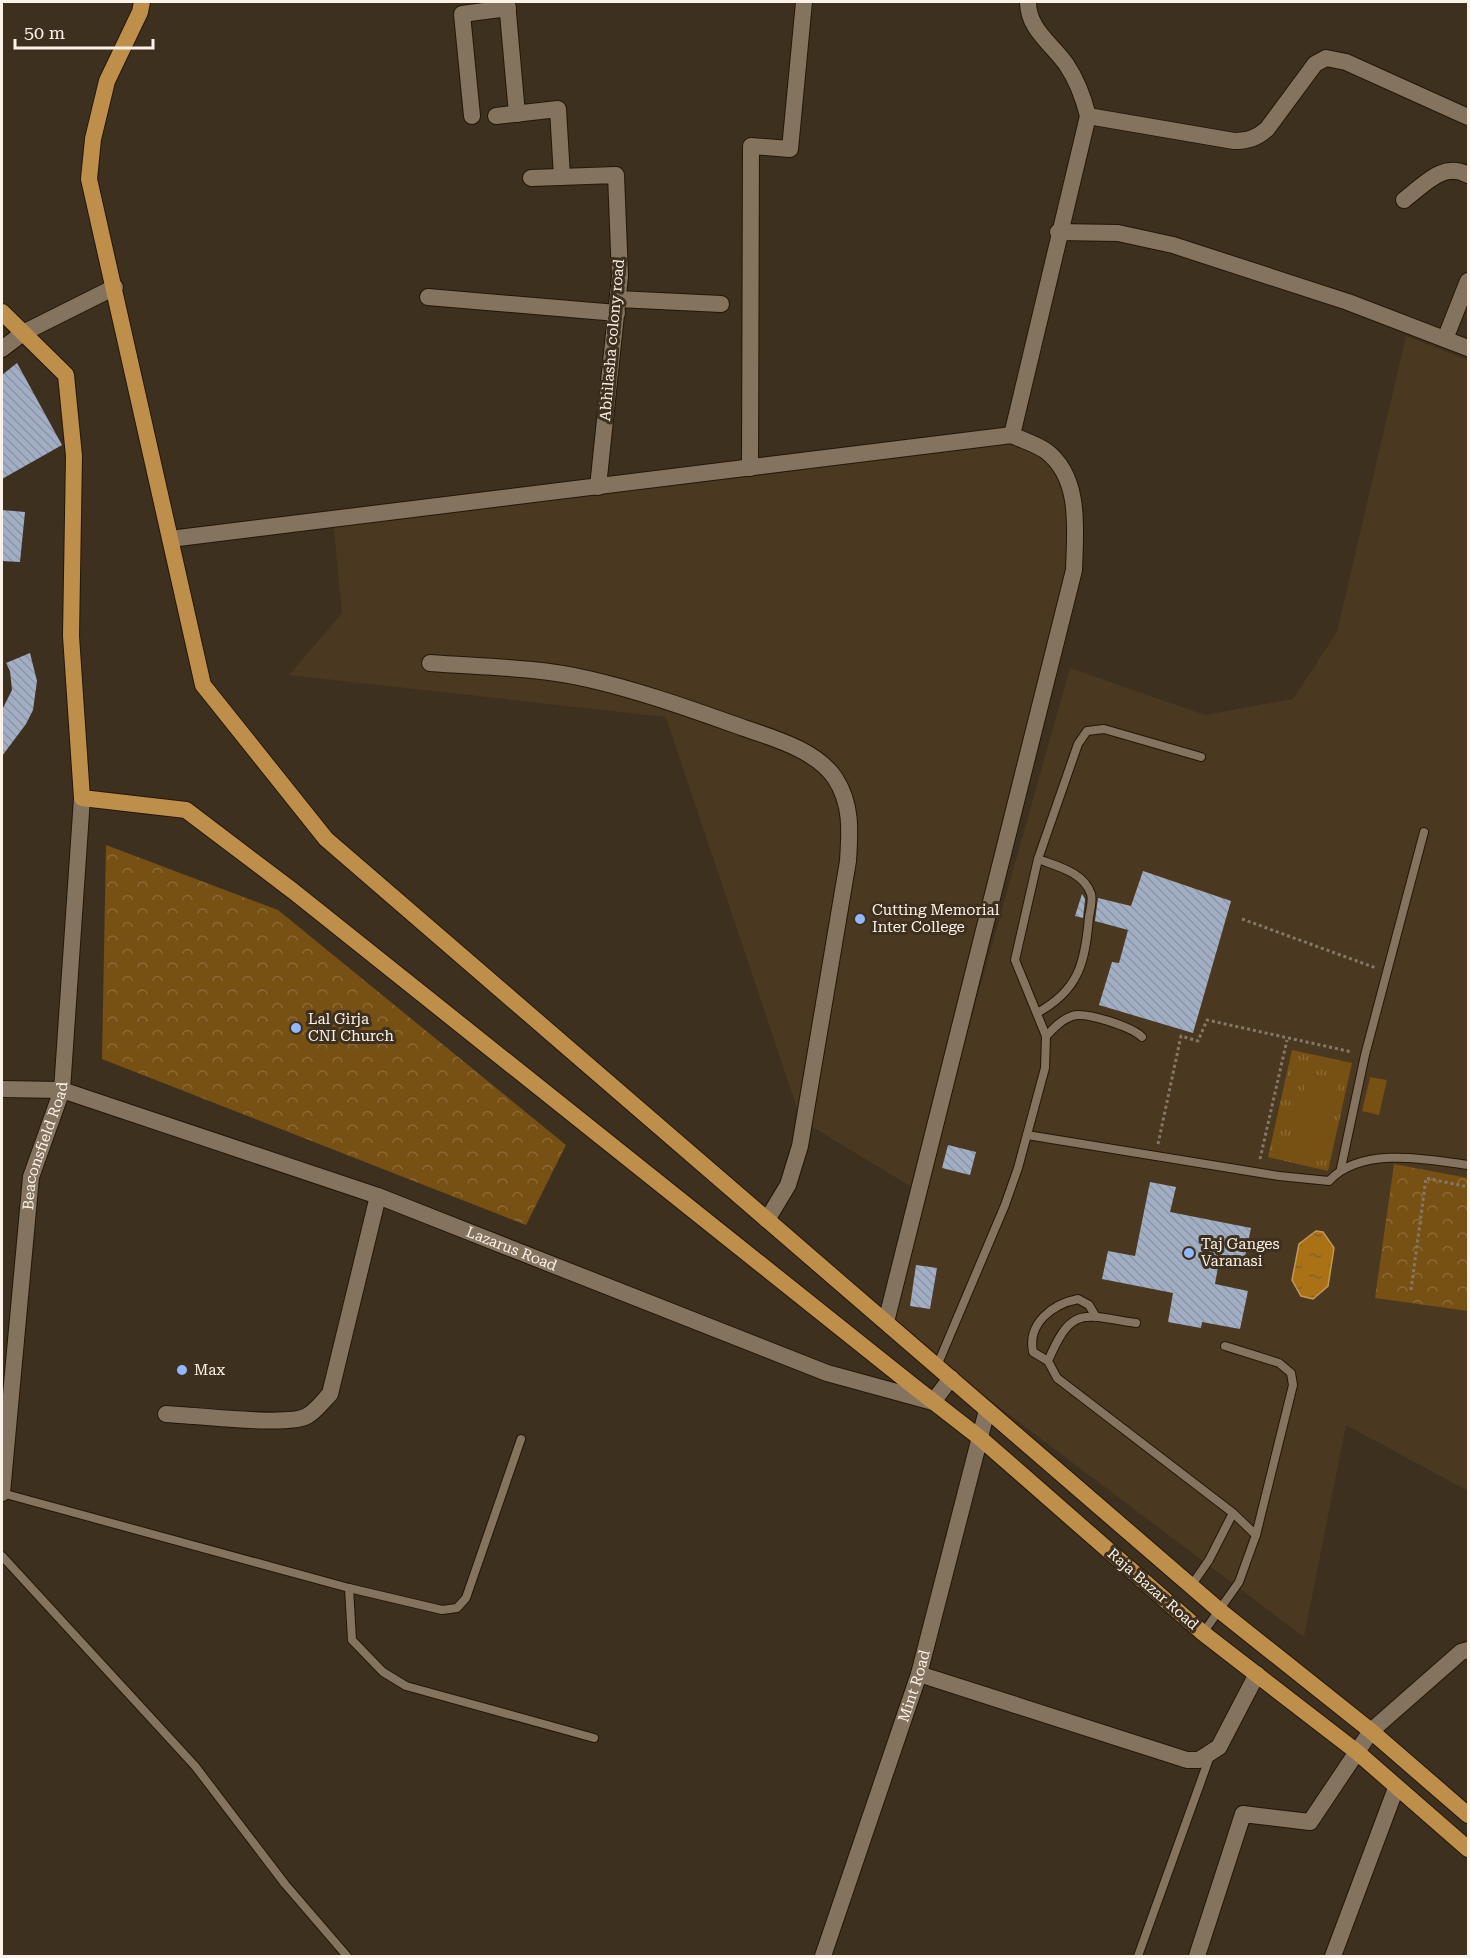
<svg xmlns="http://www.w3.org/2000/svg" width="1470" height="1958" viewBox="0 0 1470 1958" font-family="'Roboto Serif',serif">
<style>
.built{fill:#4b3820}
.grass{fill:url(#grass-tufts)}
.park{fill:url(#park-crowns)}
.pitch{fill:#775014}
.water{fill:url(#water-ripples);stroke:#c39854;stroke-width:1.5}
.building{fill:url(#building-back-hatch)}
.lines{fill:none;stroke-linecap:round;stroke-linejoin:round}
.service-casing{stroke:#241706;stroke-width:10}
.minor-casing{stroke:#241706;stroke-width:18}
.tertiary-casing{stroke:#241706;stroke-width:18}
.primary-casing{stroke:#241706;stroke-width:18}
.path{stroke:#857869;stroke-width:3;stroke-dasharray:3 3;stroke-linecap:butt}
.service{stroke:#83735f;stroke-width:8}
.minor{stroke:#83735f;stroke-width:16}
.tertiary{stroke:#83735f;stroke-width:16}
.primary{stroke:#be8e4b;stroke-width:16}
.poi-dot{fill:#92b7fd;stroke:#3e301e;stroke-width:2}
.labels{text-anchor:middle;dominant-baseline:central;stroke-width:6;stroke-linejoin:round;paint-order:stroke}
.street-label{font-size:15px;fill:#fcf2e7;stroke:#3e301e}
.poi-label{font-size:15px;fill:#fcf2e7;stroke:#3e301e;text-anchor:start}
</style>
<defs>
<pattern id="grass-tufts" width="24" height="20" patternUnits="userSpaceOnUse" patternTransform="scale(1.5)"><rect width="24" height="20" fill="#775014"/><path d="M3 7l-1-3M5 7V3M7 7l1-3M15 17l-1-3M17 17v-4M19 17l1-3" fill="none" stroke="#8b6a36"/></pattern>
<pattern id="park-crowns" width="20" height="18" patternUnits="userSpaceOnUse" patternTransform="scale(1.5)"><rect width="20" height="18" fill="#775014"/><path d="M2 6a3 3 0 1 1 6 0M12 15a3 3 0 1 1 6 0" fill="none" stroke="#8b6a36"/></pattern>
<pattern id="water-ripples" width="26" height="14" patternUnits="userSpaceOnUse" patternTransform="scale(1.5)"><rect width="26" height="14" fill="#ab7215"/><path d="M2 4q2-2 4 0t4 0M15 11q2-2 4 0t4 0" fill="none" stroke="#856228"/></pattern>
<pattern id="building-back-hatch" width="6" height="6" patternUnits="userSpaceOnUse" patternTransform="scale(1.5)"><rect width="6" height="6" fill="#a2aec4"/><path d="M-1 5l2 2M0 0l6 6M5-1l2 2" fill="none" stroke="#8c95a4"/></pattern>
</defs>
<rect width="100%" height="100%" fill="#3e301e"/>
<g class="built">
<polygon points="1406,336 1468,360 1468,1491 1346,1425 1304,1637 886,1322 1070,668 1205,715 1293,699 1337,632"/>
<polygon points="1012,435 1047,452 1067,478 1074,570 920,1192 801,1120 666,717 289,675 342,613 333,519"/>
</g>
<polygon class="grass" points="1292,1050 1352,1063 1328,1171 1268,1157"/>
<g class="park">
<polygon points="106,845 278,910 566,1145 526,1225 102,1059"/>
<polygon points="1394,1164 1468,1178 1468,1311 1375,1298"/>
</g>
<g class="pitch">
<polygon points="1308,1073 1339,1080 1321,1161 1289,1154"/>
<polygon points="1370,1077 1387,1080 1379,1115 1362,1111"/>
</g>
<polygon class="water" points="1316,1231 1323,1232 1334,1248 1328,1286 1313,1299 1301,1296 1292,1280 1299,1244"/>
<g class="building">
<polygon points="17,363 62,445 2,479 2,375"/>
<polygon points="2,510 25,512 20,562 2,561"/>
<polygon points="30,653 37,681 33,710 26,724 2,756 2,710 12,690 10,671 6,663"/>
<polygon points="1143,871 1231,901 1193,1033 1099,1005 1112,962 1119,963 1128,930 1095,921 1098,898 1131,906"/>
<polygon points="1082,894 1085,899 1083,918 1075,916"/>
<polygon points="948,1145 976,1152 970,1175 942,1168"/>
<polygon points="1150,1182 1176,1187 1170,1212 1251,1228 1244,1261 1220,1256 1215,1284 1248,1291 1240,1329 1202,1322 1201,1328 1168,1322 1173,1293 1102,1279 1108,1251 1135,1256"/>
<polygon points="916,1265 937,1268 930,1309 910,1306"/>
</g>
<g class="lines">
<defs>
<g id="service">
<path d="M1037 1013C1079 990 1085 963 1089 917 1090 911 1093 900 1091 894 1084 872 1056 866 1038 859"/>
<path d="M1046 1036C1054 1028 1061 1020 1072 1016 1085 1011 1132 1027 1142 1037"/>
<path d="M1027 1135 1279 1176 1329 1181C1361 1146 1426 1159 1468 1165"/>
<polyline points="1341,1168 1365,1055 1424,832"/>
<path d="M1136 1323C1082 1315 1072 1305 1048 1361L1057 1378 1233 1513 1256 1535 1239 1582 1203 1633"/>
<polyline points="1225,1346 1279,1363 1291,1373 1293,1385 1256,1535"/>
<path d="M1048 1361 1033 1352C1027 1323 1053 1304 1078 1299L1089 1305 1096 1317"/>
<polyline points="937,1366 1005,1205 1018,1168 1045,1068 1046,1036 1015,960 1038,859 1078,744 1087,731 1104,729 1201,757"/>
<polyline points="2,1493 349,1588 442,1610 457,1608 466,1598 521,1439"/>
<polyline points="2,1556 195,1766 285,1884 347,1956"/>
<polyline points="1191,1586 1209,1560 1233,1513"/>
<polyline points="349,1588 352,1640 383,1672 406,1686 594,1738"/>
<polyline points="1138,1956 1210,1756"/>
</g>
<g id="minor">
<polyline points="507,2 517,114"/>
<polyline points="472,116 462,14 508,8"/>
<polyline points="496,116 558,109 562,177"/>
<path d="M1088 116 1234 141C1248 141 1257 138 1267 129L1315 64 1326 58 1346 62 1468 117"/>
<polyline points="531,178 616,175 620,276 598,487"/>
<path d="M1404 200C1424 185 1443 161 1468 175"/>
<polyline points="1058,232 1118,233 1173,245 1348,302 1468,348"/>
<polyline points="428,297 617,313"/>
<polyline points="618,299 721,304"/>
<polyline points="1445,339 1468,281"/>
<path d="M1012 435 1088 116C1083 96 1077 80 1066 64 1051 43 1028 29 1028 2"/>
<polyline points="750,468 751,146 790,149 804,2"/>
<path d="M170 539 1012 435C1022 440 1036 444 1046 451 1082 478 1075 532 1074 570L886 1322"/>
<path d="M430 663C482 667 537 667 588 679 641 691 693 710 744 728 773 738 816 750 835 778 852 804 850 831 848 861L800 1146 788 1185 767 1220"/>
<path id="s1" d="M2 1089 62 1090 378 1196 827 1373 933 1402 951 1378"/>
<path d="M166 1414C192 1415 288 1427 307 1416 316 1411 323 1401 330 1394L378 1196"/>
<path id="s2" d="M2 1493 31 1177 62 1090 82 798"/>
<polyline points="919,1674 1187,1760 1199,1760 1219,1747 1257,1674"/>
<path id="s3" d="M823 1956 919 1674 987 1410"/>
<polyline points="1197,1956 1243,1814 1310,1822 1371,1731 1461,1652 1468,1650"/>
<polyline points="1333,1956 1396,1788"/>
</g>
<polyline id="tertiary" points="2,349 23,333 115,287"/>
<g id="primary">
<polyline points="142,2 140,12 107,81 93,139 89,179 203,685 326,839 1219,1610 1371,1731 1468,1815"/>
<polyline points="2,312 66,375 74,456 71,636 82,798 186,810 293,891 912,1385 980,1438 1203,1633 1357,1752 1468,1849"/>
</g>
</defs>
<use href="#service" class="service-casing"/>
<use href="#minor" class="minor-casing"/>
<use href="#tertiary" class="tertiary-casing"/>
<use href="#primary" class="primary-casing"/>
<g class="path">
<polyline points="1242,919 1376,968"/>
<polyline points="1158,1144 1181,1036 1198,1041 1207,1020 1352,1052"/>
<polyline points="1260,1159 1287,1040"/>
<polyline points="1411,1290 1426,1178 1468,1187"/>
</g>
<use href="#service" class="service"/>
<use href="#minor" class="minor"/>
<use href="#tertiary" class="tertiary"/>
<use href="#primary" class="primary"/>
</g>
<g class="poi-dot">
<circle cx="860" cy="919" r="6"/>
<circle cx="296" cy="1028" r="6"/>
<circle cx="1189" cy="1253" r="6"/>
<circle cx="182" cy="1370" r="6"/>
</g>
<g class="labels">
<g class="street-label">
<text transform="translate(612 340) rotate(-85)">Abhilasha colony road</text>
<text stroke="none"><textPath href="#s2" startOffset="351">Beaconsfield Road</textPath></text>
<text stroke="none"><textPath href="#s1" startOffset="537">Lazarus Road</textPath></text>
<text transform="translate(1153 1589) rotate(41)">Raja Bazar Road</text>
<text stroke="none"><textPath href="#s3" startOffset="285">Mint Road</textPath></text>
</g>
<g class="poi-label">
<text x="872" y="910">Cutting Memorial<tspan x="872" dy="17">Inter College</tspan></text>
<text x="308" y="1019">Lal Girja<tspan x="308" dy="17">CNI Church</tspan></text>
<text x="1201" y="1244">Taj Ganges<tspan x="1201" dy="17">Varanasi</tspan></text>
<text x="194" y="1370">Max</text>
</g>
</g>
<rect width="1470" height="1958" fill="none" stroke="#fcf2e7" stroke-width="6"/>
<path d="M15 39v9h138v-9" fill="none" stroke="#fcf2e7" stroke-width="3"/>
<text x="24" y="39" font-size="18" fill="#fcf2e7" stroke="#3e301e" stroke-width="4.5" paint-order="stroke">50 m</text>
</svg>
